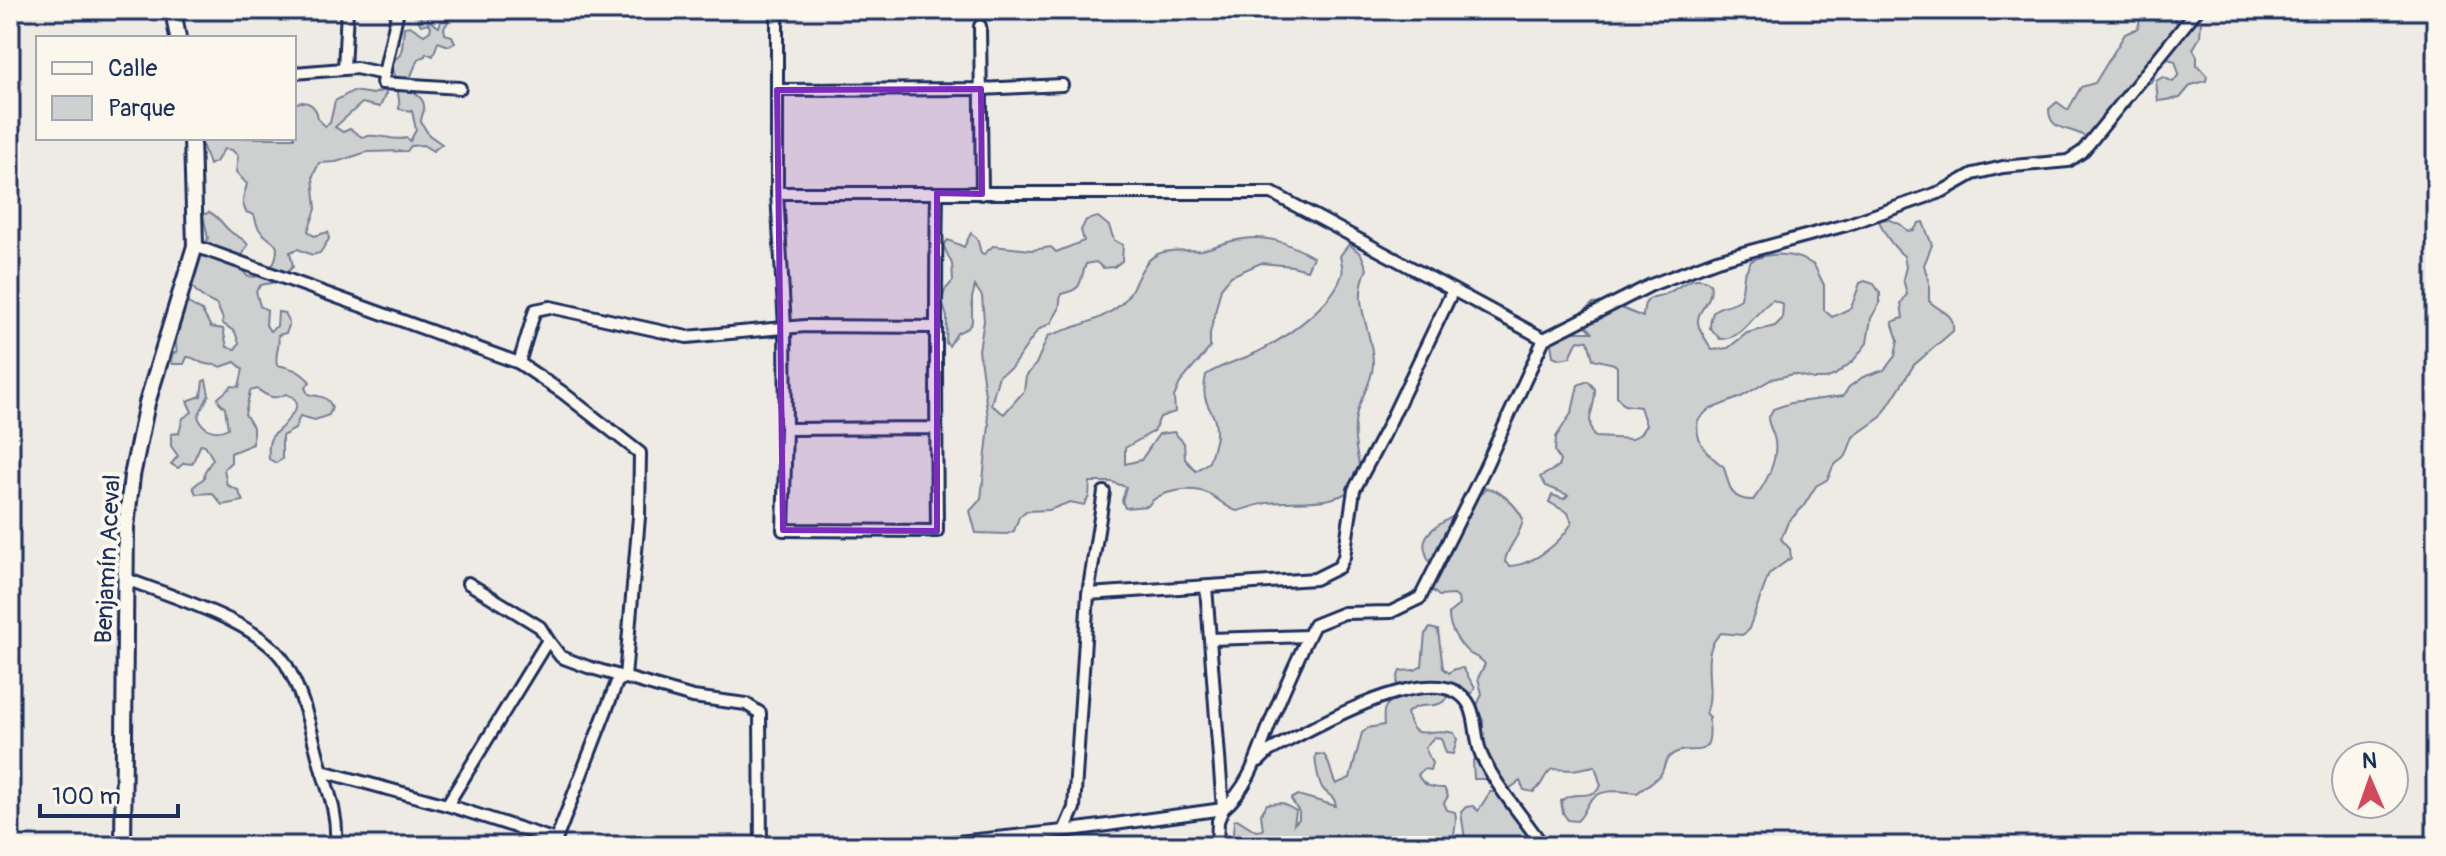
<svg xmlns="http://www.w3.org/2000/svg" width="2446" height="856" viewBox="0 0 2446 856" font-family="Pangolin,sans-serif">
<style>
.green{fill:#cecfcf;stroke:#747f96;stroke-width:2}
.lines{fill:none;stroke-linecap:round;stroke-linejoin:round}
.street-casing{stroke:#1b2f5e;stroke-width:16}
.secondary-casing{stroke:#1b2f5e;stroke-width:20}
.street{stroke:#fbf7ec;stroke-width:10}
.secondary{stroke:#fbf7ec;stroke-width:14}
.marked{fill:#7b2cbf;fill-opacity:0.2;stroke:#7b2cbf;stroke-width:6;stroke-linejoin:round}
.labels{text-anchor:middle;dominant-baseline:central;stroke-width:8;stroke-linejoin:round;paint-order:stroke}
.street-label{font-size:24px;fill:#1b2f5e;stroke:#fbf7ec}
</style>
<rect width="100%" height="100%" fill="#eeebe4"/>
<filter id="ink" filterUnits="userSpaceOnUse"><feTurbulence type="fractalNoise" baseFrequency=".0125" numOctaves="2"/><feDisplacementMap in="SourceGraphic" scale="16" xChannelSelector="R" yChannelSelector="G"/><feConvolveMatrix kernelMatrix="1 2 1 2 8 2 1 2 1" color-interpolation-filters="sRGB"/></filter>
<g filter="url(#ink)">
<g class="green">
<path d="M405 10H428V20L439 27 441 21H447L444 10 454 13 444 28 445 34 452 36 455 43 449 46 438 42 433 56 426 53 425 56 418 59 408 83C411 93 426 97 424 109 423 114 421 117 421 122L429 135 442 144 433 151 423 145 411 146 407 151 367 152 336 162 319 163 313 176 316 209 308 231 314 236 328 232 329 239 320 253 312 255 298 249 290 252 293 267 276 282 261 285 256 291 260 306 267 310 266 325 270 331 277 326 278 312 285 313C290 321 290 325 286 333L278 335C281 346 274 354 277 365 291 368 300 370 310 382L305 388 308 394C319 397 328 395 332 408L329 415 315 420 300 416 295 429 282 436V459L276 463 269 459C267 432 274 438 287 421 290 417 292 413 295 411L297 403 293 397 286 394C274 401 267 396 257 389L250 391 245 414 253 427V444L231 453V462L224 469 227 485 238 490 243 501 222 505 212 493 196 494 193 487 204 478 205 471 213 459 205 445 201 444 192 464 184 463 178 468 171 464 178 456 171 446V434L179 433 183 418 192 412 187 401 201 396 203 381 206 380 209 395 198 416C202 430 216 435 228 428L225 408 219 402 218 398 232 386 239 387 243 369 235 362 221 367C214 363 213 366 206 364 198 363 196 357 187 357L184 364H172L171 360 173 353 177 352C173 338 182 320 184 304L188 303 202 311 211 327 223 329 227 347 235 349 239 343 235 332 222 323 223 319 217 305C174 285 194 271 208 238L203 215 209 212C220 217 222 225 231 232 238 238 243 237 248 245L237 264 247 276 255 277 266 267 273 265C284 238 270 245 259 229 256 225 256 220 254 215L246 212C240 199 244 197 247 184L236 172 238 156 232 150 224 149 216 162 209 165 200 138H294V104C307 98 317 106 318 119L325 126 330 123 335 101 353 91 373 94 384 90 386 93 380 107 362 103 335 127 343 132 350 129 362 137C379 132 391 142 407 138L410 141 416 130 412 111 399 109C401 96 394 78 391 63L400 55 402 48 404 27 410 26 424 35 430 31 431 26 428 23 421 25 419 22 421 17Z"/>
<path d="M2142 10H2176L2173 15 2176 22H2201L2200 37 2193 49 2197 56V65L2207 76 2206 81 2191 85 2180 98 2158 101 2156 81 2163 77 2173 82 2179 74 2175 61 2168 59 2158 69 2151 82 2140 88 2131 98 2129 107 2116 117 2099 142C2089 143 2090 140 2082 135 2068 127 2049 131 2049 109L2057 102 2068 110 2081 87 2095 83 2125 34 2138 28Z"/>
<path d="M1098 217 1109 226 1114 240 1123 245 1122 261 1114 267 1103 268 1096 262 1086 264C1078 283 1085 289 1061 294L1059 309 1051 323 1038 330 1011 368 999 375 991 405 1004 414 1024 391 1026 376 1036 364 1048 336C1071 327 1104 321 1122 303 1137 289 1138 263 1158 254 1169 249 1188 251 1201 250 1213 248 1224 242 1237 240 1267 234 1287 242 1313 257L1307 270 1292 266 1261 263 1231 276 1221 288 1210 333V348L1180 383 1174 397 1175 412 1160 417 1154 431 1125 448V464L1141 460 1159 434 1174 432 1184 443 1185 459 1196 471 1209 462C1211 453 1217 441 1216 431 1216 406 1199 409 1206 375 1221 365 1235 362 1251 355 1279 343 1334 305 1342 274 1344 269 1341 262 1340 256L1349 244 1361 254 1367 269C1350 305 1374 330 1373 365 1372 383 1361 396 1357 412 1351 434 1358 459 1362 480 1338 509 1301 499 1267 503 1257 504 1247 509 1237 511 1226 508 1219 499 1209 494 1192 486 1158 490 1148 506L1125 508 1122 501 1126 487 1112 482H1090L1089 497 1084 505 1070 502 1049 510 1026 511 1019 517 1014 531 1007 534 976 533 970 511 981 499 989 425 979 350 984 321 982 296 975 286 972 298V322L968 328 957 333 949 346 946 343 947 317 942 301 945 290 953 281 952 264 943 245 948 240 964 247 971 233 977 238 981 253 984 254 993 246 1032 250 1051 247 1056 252 1084 241 1081 230 1086 220Z"/>
<path d="M1887 219 1900 224 1908 231 1914 230 1919 223 1923 222 1932 245 1924 265 1929 283V301C1940 312 1955 312 1953 331L1914 365 1881 417 1853 437 1846 456 1833 466 1828 479 1816 486 1803 507 1788 522 1781 539 1790 549 1791 558 1769 574 1748 631 1742 635 1721 633C1697 654 1717 687 1706 713 1714 722 1708 712 1709 723 1714 767 1686 740 1669 757 1664 762 1664 769 1661 774 1659 777 1640 791 1637 793 1619 791 1598 787 1588 804 1584 811 1583 816 1577 821L1568 820 1563 813 1561 801C1574 789 1590 802 1601 786L1595 766 1573 770 1552 769C1543 775 1543 787 1533 792L1524 790 1520 781 1506 791 1488 779H1474L1473 761 1483 754V720L1476 708 1482 694 1478 678 1485 664C1480 657 1476 658 1469 653 1459 644 1448 627 1449 613L1459 605 1458 598 1454 595 1439 596 1432 590C1432 584 1433 577 1432 571 1430 561 1422 550 1425 540 1430 521 1475 513 1485 488 1499 488 1517 506 1523 519 1521 537 1506 547 1505 562L1510 566C1535 564 1559 544 1572 523L1568 513 1549 502 1552 495 1564 499 1568 495 1546 486 1540 477 1558 467 1560 461 1555 451 1556 437 1572 412 1578 385 1588 381 1595 389C1596 410 1585 413 1593 435L1596 437 1632 439 1640 434 1646 425 1640 407 1624 405 1617 397V367L1614 364 1593 359 1588 341 1578 340 1570 357 1560 359 1553 356 1551 343 1571 332H1592L1581 320 1585 311 1592 304 1609 303 1643 317C1643 315 1644 306 1645 304 1650 294 1659 298 1668 293 1682 286 1694 272 1710 283 1715 303 1693 310 1699 327 1702 334 1708 343 1712 350L1728 348 1747 333 1775 326 1782 319 1783 304 1773 300C1754 311 1744 340 1720 339L1710 328C1711 300 1723 311 1741 299L1744 275 1751 261C1771 251 1795 253 1814 265L1824 285V310L1832 317 1851 308 1860 283 1865 281 1874 284 1880 293V303L1871 318 1867 343 1853 361 1835 375 1825 379H1814L1794 374 1772 379 1741 397 1708 410 1698 420C1694 443 1708 455 1724 467 1729 485 1730 501 1753 500 1766 484 1780 457 1774 437 1773 432 1769 426 1768 419L1773 409 1791 403 1843 396 1849 387 1863 377 1884 370 1895 356 1898 340 1892 322 1903 318 1901 303 1907 294 1903 279 1906 267 1904 256C1895 249 1882 232 1879 220Z"/>
<path d="M1430 628 1438 630 1443 668 1449 673 1455 669 1463 668 1475 688 1471 695 1458 688 1452 690C1440 716 1423 697 1407 713 1414 747 1428 725 1454 733L1457 739 1453 754 1446 753 1441 738 1434 737 1425 748 1432 763 1430 770 1423 769 1418 775C1423 786 1432 788 1444 788L1448 796 1444 803 1447 810 1455 812C1459 824 1450 835 1456 846H1358L1354 839 1343 844 1327 835 1322 846H1232L1234 821 1237 819 1256 831 1263 830 1261 814 1267 804 1282 803 1296 811 1294 824 1299 819V812L1291 799 1298 795 1336 806C1334 795 1330 797 1323 789 1319 784 1314 760 1316 754L1324 755C1331 763 1330 774 1336 784L1350 778 1362 733 1368 728 1384 725C1382 700 1388 710 1395 693 1398 685 1396 679 1400 671L1415 670 1422 666 1425 634Z"/>
<polygon points="1490,792 1503,792 1534,839 1534,846 1466,846 1461,812 1466,807 1473,806 1478,811"/>
</g>
<g class="lines">
<defs>
<g id="street">
<polyline points="398,10 382,83 460,88"/>
<polyline points="777,10 777,193 785,327 786,429"/>
<polyline points="980,26 982,194"/>
<polyline points="344,69 347,10"/>
<polyline points="294,73 356,68 384,74"/>
<polyline points="777,90 981,89 1062,85"/>
<polyline points="777,193 1272,193 1453,290 1386,430 1354,490 1344,557 1339,567 1315,579 1088,594"/>
<polyline points="195,246 519,363 562,392 640,453 639,517 625,677 617,682 556,840 447,805"/>
<polyline points="1453,290 1544,339"/>
<polyline points="519,363 535,310 550,307 687,337 805,326 934,327"/>
<path d="M936 428 786 429 783 530 937 531C936 418 935 305 937 193"/>
<path d="M126 579C170 596 264 623 287 666 305 698 312 736 322 771"/>
<polyline points="468,583 540,627 548,640"/>
<polyline points="1206,587 1223,809 1218,821 1217,846"/>
<polyline points="1210,639 1308,636"/>
<path d="M1259 761 1269 751C1306 732 1441 650 1470 706 1477 721 1475 739 1481 754 1493 783 1525 819 1543 846"/>
<polyline points="1064,831 1074,808 1088,594 1104,492"/>
<path d="M336 846C338 819 331 797 322 771L447 805 548 640 561 657 588 667 693 697 746 704 760 713 761 846"/>
<path d="M919 846 1064 831 1223 809C1253 784 1260 745 1275 711 1287 682 1300 653 1314 625L1344 613 1391 612 1420 598 1484 470 1544 339 1651 285 1717 260 1846 225 1943 191 1973 174 2003 167 2068 161 2082 152 2197 10"/>
</g>
<g id="secondary">
<polyline points="173,10 178,38"/>
<polyline points="123,846 126,527 132,476 147,403 195,246 192,138"/>
</g>
</defs>
<use href="#street" class="street-casing"/>
<use href="#secondary" class="secondary-casing"/>
<use href="#street" class="street"/>
<use href="#secondary" class="secondary"/>
</g>
</g>
<path class="marked" d="M981 89 982 194 937 193V531L783 530 777 90Z"/>
<g class="labels">
<g class="street-label">
<text transform="translate(108 559) rotate(-87)">Benjamín Aceval</text>
</g>
</g>
<rect width="2446" height="856" fill="none" stroke="#fbf7ec" stroke-width="40"/>
<rect x="20" y="20" width="2406" height="816" fill="none" stroke="#1b2f5e" stroke-width="3" filter="url(#ink)"/>
<rect x="36" y="36" width="260" height="104" fill="#fbf7ec" stroke="#a1a7b3" stroke-width="2"/>
<rect x="52" y="62" width="40" height="12" fill="#fbf7ec" stroke="#a1a7b3" stroke-width="2"/>
<text x="108" y="76" font-size="24" fill="#1b2f5e">Calle</text>
<rect x="52" y="96" width="40" height="24" fill="#cecfcf" stroke="#a1a7b3" stroke-width="2"/>
<text x="108" y="116" font-size="24" fill="#1b2f5e">Parque</text>
<g transform="translate(2370 780) rotate(358)"><circle r="38" fill="#fbf7ec" stroke="#a1a7b3" stroke-width="2"/>
<path d="M0-6L14 30L0 20L-14 30Z" fill="#d1495b"/>
<text y="-12" font-size="22" font-weight="bold" text-anchor="middle" fill="#1b2f5e">N</text>
</g>
<path d="M40 804v12h138v-12" fill="none" stroke="#1b2f5e" stroke-width="4"/>
<text x="52" y="804" font-size="24" fill="#1b2f5e" stroke="#fbf7ec" stroke-width="6" paint-order="stroke">100 m</text>
</svg>
